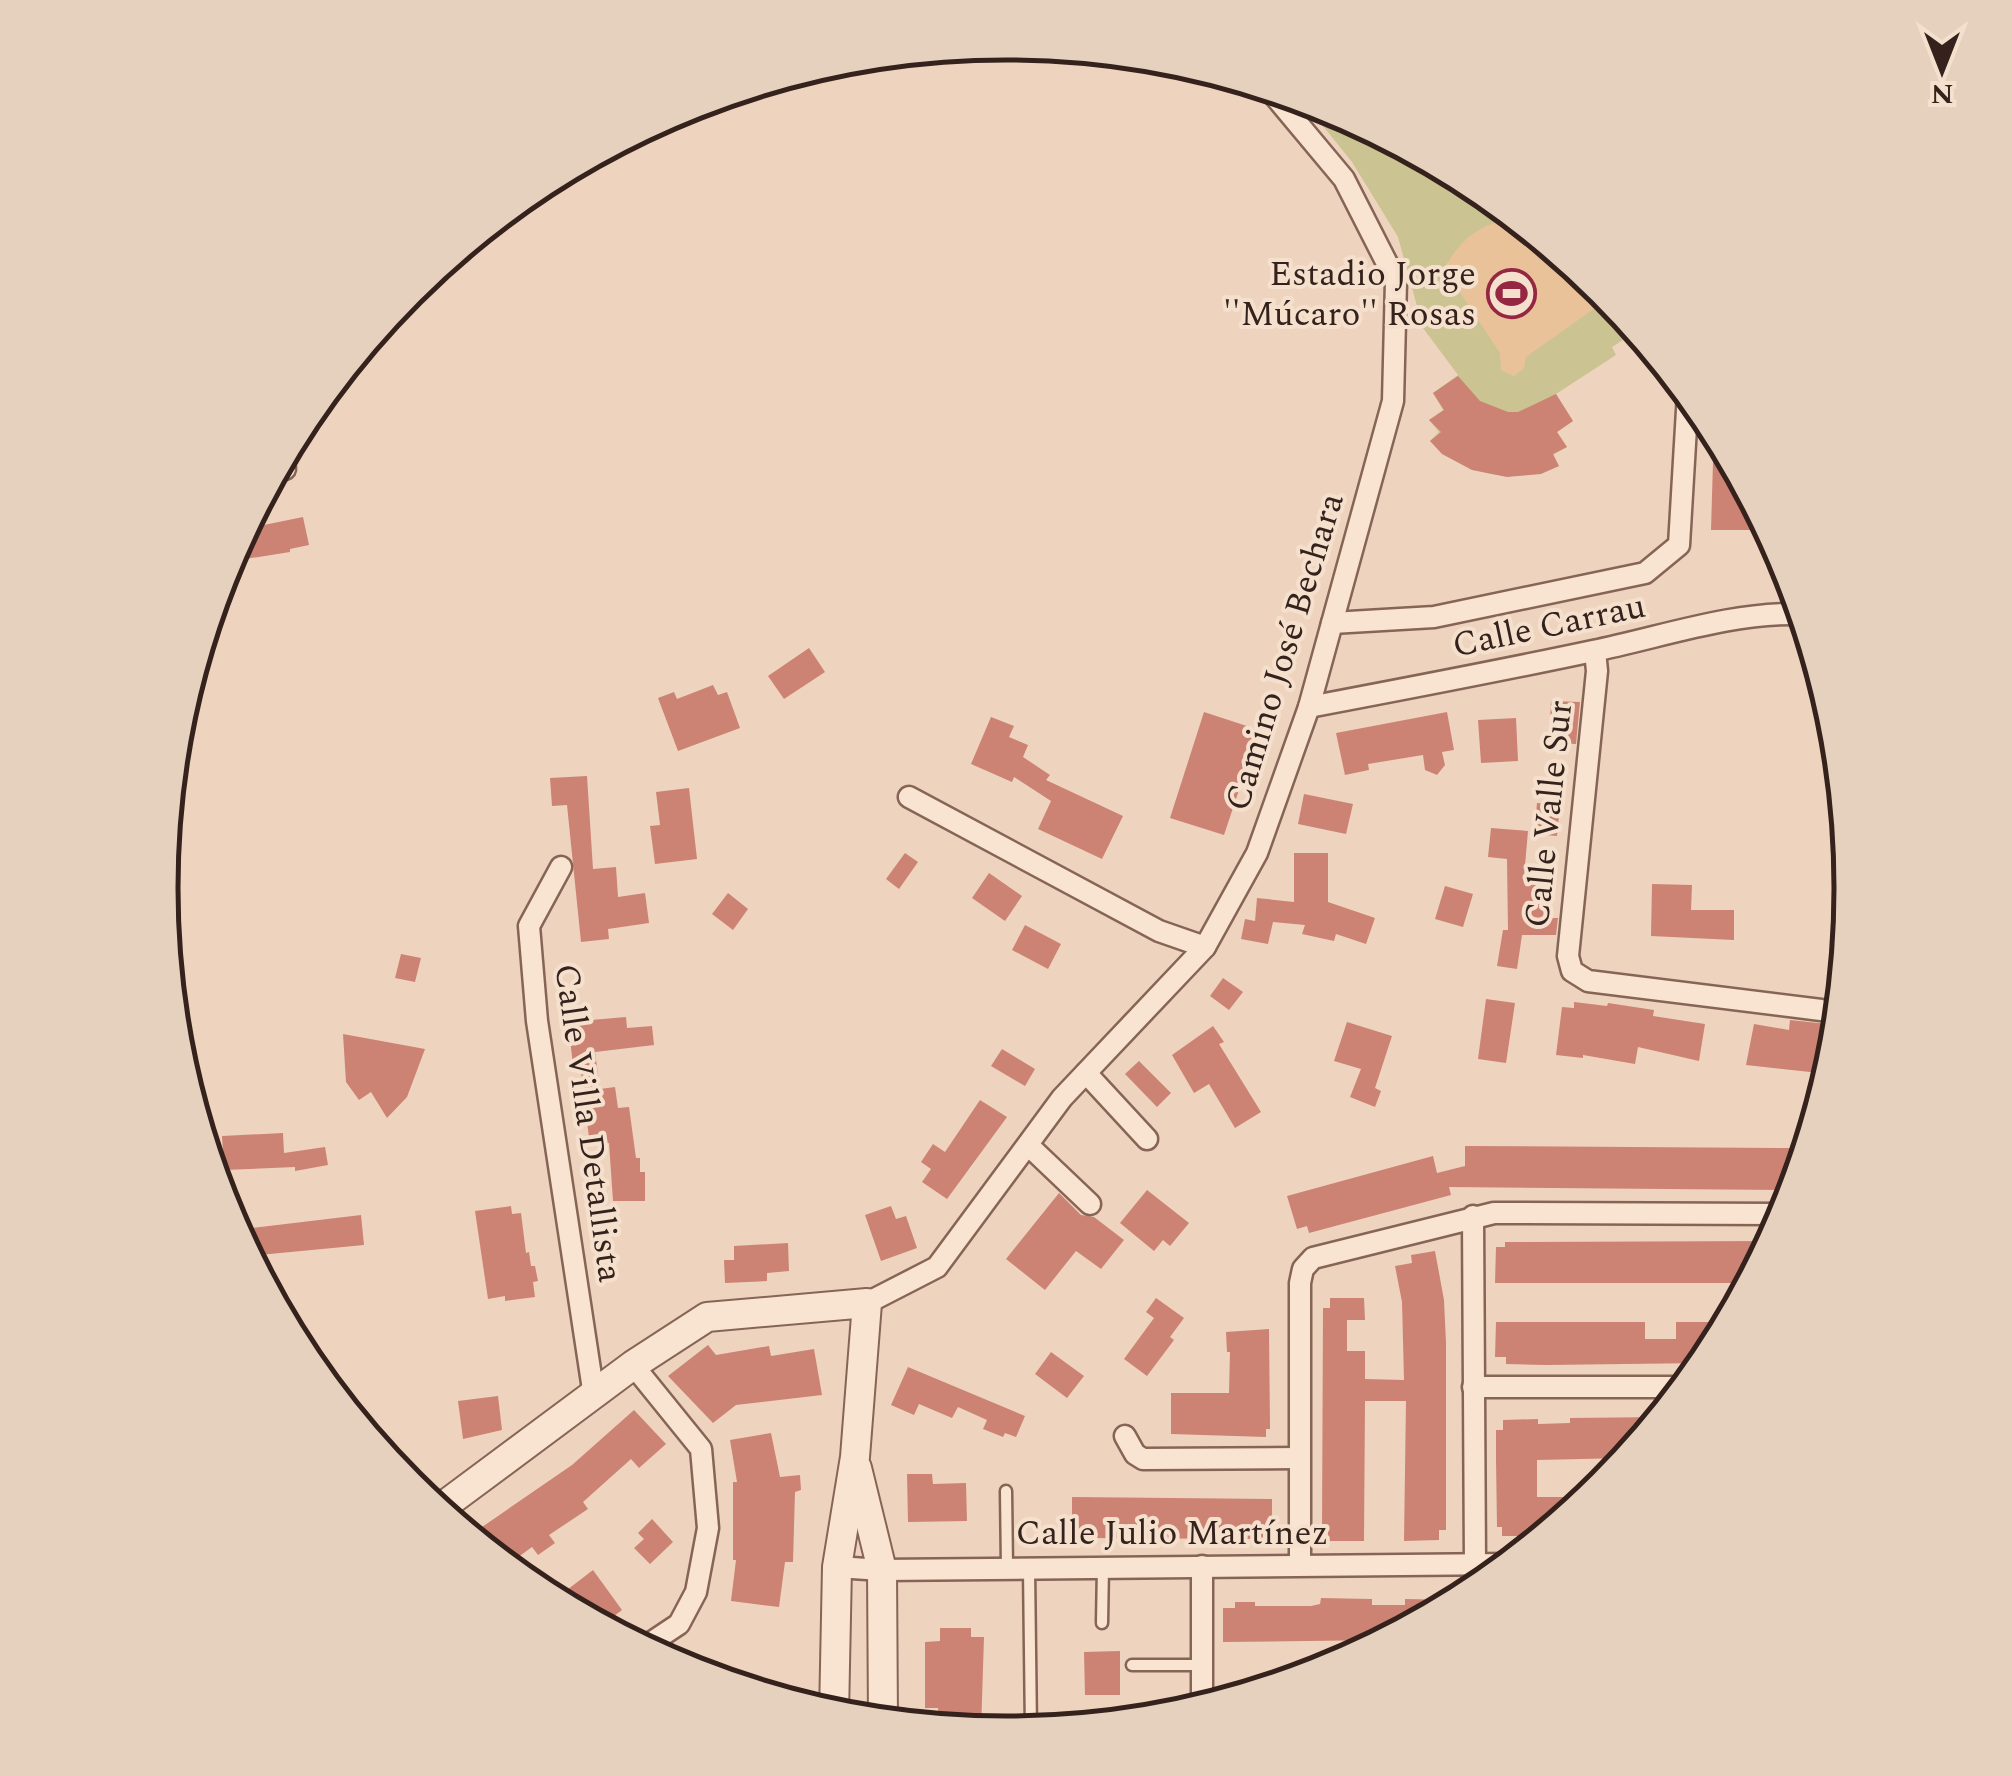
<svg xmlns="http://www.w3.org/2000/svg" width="2012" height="1776" viewBox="0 0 2012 1776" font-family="Spectral,serif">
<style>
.green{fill:#cbc492}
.sand{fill:#eac29a}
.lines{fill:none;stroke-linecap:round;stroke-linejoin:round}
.stream{stroke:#698d7b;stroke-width:6}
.building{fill:#cc8373}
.service-casing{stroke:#866557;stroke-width:15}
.minor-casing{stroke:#866557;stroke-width:25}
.tertiary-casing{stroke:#866557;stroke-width:32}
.service{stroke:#f9e3d1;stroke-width:10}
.minor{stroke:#f9e3d1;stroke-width:20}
.tertiary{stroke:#f9e3d1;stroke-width:28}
.labels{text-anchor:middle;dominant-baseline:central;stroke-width:8;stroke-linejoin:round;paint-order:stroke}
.poi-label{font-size:35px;fill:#35221c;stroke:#f5e0cd;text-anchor:end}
.street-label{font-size:35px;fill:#35221c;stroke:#f5e0cd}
.rim{fill:none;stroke:#35221c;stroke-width:5}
</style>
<rect width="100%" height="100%" fill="#eed4be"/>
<path class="green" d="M1335 110 1476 185 1604 291 1637 331 1612 347 1616 355 1556 394 1573 421 1557 432 1567 447 1553 455 1559 466C1515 485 1463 476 1430 441L1439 432 1429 420 1443 410 1433 393 1458 375 1423 328 1398 237 1352 162 1319 121Z"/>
<path class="sand" d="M1517 219 1609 298 1526 357 1524 368 1514 376 1501 370 1500 353 1444 268C1462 239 1481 221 1517 219Z"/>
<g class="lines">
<polyline class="stream" points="896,53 927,55 979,45"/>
</g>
<g class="building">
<polygon points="1458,376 1480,401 1508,412 1518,412 1556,394 1573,421 1557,432 1567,447 1553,454 1559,466 1541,474 1507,477 1472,470 1442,454 1430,441 1441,432 1429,420 1444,410 1433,393"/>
<polygon points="1714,428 1760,513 1759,530 1711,530"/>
<polygon points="303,517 309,545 290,549 290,552 226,562 244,529"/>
<polygon points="809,648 825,672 784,699 768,676"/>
<polygon points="713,685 718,695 727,692 740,728 678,751 658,698 674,692 677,699"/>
<polygon points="1551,701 1580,702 1576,744 1549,743"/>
<polygon points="1204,712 1259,730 1224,835 1170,818"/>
<polygon points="1447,712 1454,750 1442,752 1445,765 1437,775 1425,770 1423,755 1368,764 1369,770 1345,775 1336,733"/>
<polygon points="991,717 1014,726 1009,737 1028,745 1023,757 1050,775 1046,780 1123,816 1102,859 1038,829 1051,801 1014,777 1012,782 971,764"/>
<polygon points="1516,718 1518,761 1481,763 1478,720"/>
<polygon points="587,776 593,869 616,867 618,897 645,893 649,923 608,929 609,939 581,942 567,805 552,806 550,778"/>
<polygon points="689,788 697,859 655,864 650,826 660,825 656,792"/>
<polygon points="1304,794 1353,804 1346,834 1298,824"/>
<polygon points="1537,803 1560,805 1557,836 1534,834"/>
<polygon points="1491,828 1528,831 1524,877 1545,876 1546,918 1558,918 1556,935 1522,935 1517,969 1497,966 1503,930 1508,930 1507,859 1488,857"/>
<polygon points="905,853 918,862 899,889 886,879"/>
<polygon points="1294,853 1328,853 1328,902 1375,918 1366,944 1336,934 1334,941 1302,934 1305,925 1273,922 1268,944 1241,939 1245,919 1255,921 1257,898 1294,902"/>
<polygon points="989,873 1022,896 1005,921 972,898"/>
<polygon points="1652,884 1692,885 1691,910 1734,910 1734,940 1651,936"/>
<polygon points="1445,886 1473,894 1463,927 1435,919"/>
<polygon points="728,893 748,909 733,930 712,914"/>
<polygon points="1025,925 1061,944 1048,969 1012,950"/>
<polygon points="401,954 421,958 415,982 395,978"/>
<polygon points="1223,978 1243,992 1229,1010 1210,996"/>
<polygon points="1486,999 1515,1003 1506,1063 1478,1059"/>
<polygon points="1574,1002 1607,1006 1608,1003 1654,1010 1653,1016 1705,1024 1699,1061 1638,1047 1635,1064 1583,1055 1583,1058 1556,1055 1562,1007 1574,1008"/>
<polygon points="626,1017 627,1028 652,1026 654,1045 595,1052 600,1089 615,1087 618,1108 629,1107 636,1158 640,1158 640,1172 645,1172 645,1201 613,1201 609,1143 590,1146 580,1064 573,1065 568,1022"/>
<polygon points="1790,1020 1827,1024 1819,1073 1746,1065 1754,1024 1789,1030"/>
<polygon points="1347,1022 1392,1036 1375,1088 1381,1091 1375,1107 1350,1097 1361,1069 1334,1061"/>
<polygon points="1213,1026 1224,1042 1219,1044 1261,1112 1235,1128 1209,1084 1194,1093 1172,1055"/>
<polygon points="343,1034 425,1049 407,1097 387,1118 371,1092 359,1100 346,1082"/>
<polygon points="1002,1049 1035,1069 1025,1086 991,1066"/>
<polygon points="1139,1061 1171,1093 1157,1107 1125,1074"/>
<polygon points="980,1100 1007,1117 947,1199 922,1182 931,1169 921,1162 933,1144 945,1152"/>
<polygon points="283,1133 284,1153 325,1147 328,1165 295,1171 295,1167 224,1170 222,1136"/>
<polygon points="1465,1146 1798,1148 1798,1176 1795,1184 1789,1184 1789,1190 1449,1187 1451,1195 1309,1233 1307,1226 1297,1229 1287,1196 1433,1156 1437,1173 1465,1166"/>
<polygon points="1147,1190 1189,1223 1170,1246 1163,1240 1154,1251 1120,1223"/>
<polygon points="1059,1193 1081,1215 1094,1217 1124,1240 1101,1269 1076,1251 1045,1290 1006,1259"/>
<polygon points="511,1206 512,1214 521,1213 526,1253 529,1252 531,1266 535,1266 538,1281 533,1282 535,1297 505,1301 505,1296 488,1299 475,1211"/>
<polygon points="891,1206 896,1219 906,1216 917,1248 881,1261 865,1215"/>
<polygon points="361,1215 364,1245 249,1256 235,1230"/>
<polygon points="1771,1241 1749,1283 1495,1283 1496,1247 1505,1247 1505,1242"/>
<polygon points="788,1243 789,1271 767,1273 767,1281 725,1283 724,1260 734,1260 734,1246"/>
<polygon points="1435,1251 1444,1300 1446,1343 1446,1530 1439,1530 1439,1540 1404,1541 1406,1401 1365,1401 1364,1541 1328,1541 1328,1531 1322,1531 1323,1308 1330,1308 1330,1298 1364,1298 1365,1320 1347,1320 1347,1351 1365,1351 1365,1379 1404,1380 1402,1302 1395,1266 1412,1263 1411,1255"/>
<polygon points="1156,1298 1184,1318 1170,1337 1174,1340 1147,1376 1124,1359 1154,1318 1146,1312"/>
<polygon points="1496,1322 1645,1322 1645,1339 1676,1339 1676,1322 1728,1322 1705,1363 1546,1365 1506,1364 1506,1357 1495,1357"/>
<polygon points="1269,1329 1270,1429 1266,1429 1266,1437 1171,1434 1171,1393 1229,1393 1230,1352 1227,1352 1226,1332"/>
<polygon points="708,1345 716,1355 769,1346 771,1356 814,1349 822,1395 736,1405 713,1423 668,1376"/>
<polygon points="1051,1352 1084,1376 1067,1398 1035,1374"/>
<polygon points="908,1367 1025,1416 1016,1437 1005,1433 1003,1437 983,1429 987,1420 958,1407 952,1418 919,1404 914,1415 891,1405"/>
<polygon points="498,1396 502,1430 463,1439 458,1401"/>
<polygon points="634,1410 666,1444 639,1468 631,1459 583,1502 588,1509 549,1535 555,1543 538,1555 532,1547 506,1566 469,1536 572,1465"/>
<polygon points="1661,1417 1626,1458 1537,1460 1537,1497 1590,1497 1542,1536 1502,1536 1502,1527 1497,1527 1496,1459 1496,1430 1503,1430 1503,1420 1538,1419 1538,1424 1570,1423 1570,1418"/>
<polygon points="771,1433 780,1477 800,1475 801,1490 795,1492 793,1562 785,1562 779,1607 731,1601 736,1560 733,1560 733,1482 737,1482 730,1440"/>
<polygon points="907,1474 932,1474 933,1484 966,1483 967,1521 908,1522"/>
<polygon points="1072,1497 1272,1499 1272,1534 1263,1534 1263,1539 1085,1538 1085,1532 1072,1532"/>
<polygon points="652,1519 673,1542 650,1564 634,1548 644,1539 638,1533"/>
<polygon points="593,1570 622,1610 601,1626 577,1613 563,1593"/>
<polygon points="1321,1598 1372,1599 1372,1605 1405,1605 1405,1599 1459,1600 1383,1640 1223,1642 1223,1608 1235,1608 1235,1602 1255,1602 1255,1606 1311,1606 1320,1604"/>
<polygon points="940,1628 971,1628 971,1637 984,1637 981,1731 940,1727 938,1708 925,1708 925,1642 940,1641"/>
<polygon points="1120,1651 1120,1695 1085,1695 1084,1652"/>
</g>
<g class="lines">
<defs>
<g id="service">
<polyline points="1006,1491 1007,1567"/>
<polyline points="1029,1569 1031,1731"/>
<polyline points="1102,1623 1103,1566"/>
<polyline points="1132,1665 1201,1665"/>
</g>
<g id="minor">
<polyline points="275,472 285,469 283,456"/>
<polyline points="1332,623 1434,617 1645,573 1679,545 1688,393"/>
<polyline points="1595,651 1597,671 1568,956 1572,971 1588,981 1821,1010"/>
<path d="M1309 707C1404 689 1499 671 1593 651 1662 637 1731 612 1802 614"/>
<polyline points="909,797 1159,931 1205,947"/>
<polyline points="561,867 529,926 537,1021 594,1396"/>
<polyline points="1086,1073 1147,1139"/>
<polyline points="1028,1145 1090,1204"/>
<polyline points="1473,1216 1475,1565"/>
<polyline points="867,1303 937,1267 1062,1098 1205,947 1257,853 1309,707 1393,401 1396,281 1344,179 1268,88"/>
<polyline points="633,1365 701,1449 708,1528 696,1592 679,1624 643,1648"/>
<polyline points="1473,1387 1685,1387"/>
<polyline points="1125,1436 1135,1454 1143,1459 1298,1458"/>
<polyline points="1300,1565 1300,1283 1303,1269 1313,1258 1494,1213 1786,1214"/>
<polyline points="837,1567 882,1570 1508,1564"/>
<polyline points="1202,1708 1202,1566"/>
</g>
<g id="tertiary">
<polyline points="857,1468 882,1570 883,1721"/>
<polyline points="438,1510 633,1365 707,1317 867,1303 855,1457 837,1567 834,1715"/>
</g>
</defs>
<use href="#service" class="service-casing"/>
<use href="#minor" class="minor-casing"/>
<use href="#tertiary" class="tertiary-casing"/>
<use href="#service" class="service"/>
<use href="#minor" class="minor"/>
<use href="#tertiary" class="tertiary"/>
</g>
<defs>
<symbol id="stadium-ring" viewBox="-11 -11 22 22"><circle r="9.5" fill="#f5e0cd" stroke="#952742" stroke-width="1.5"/><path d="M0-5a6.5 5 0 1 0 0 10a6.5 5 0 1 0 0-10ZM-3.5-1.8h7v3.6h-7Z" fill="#952742"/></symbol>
</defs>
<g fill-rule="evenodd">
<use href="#stadium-ring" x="1484" y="266" width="55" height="55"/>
</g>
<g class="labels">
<g class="poi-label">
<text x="1476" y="274">Estadio Jorge<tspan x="1476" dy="40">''Múcaro'' Rosas</tspan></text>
</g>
<g class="street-label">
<text transform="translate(1549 626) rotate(-12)">Calle Carrau</text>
<text transform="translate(1285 652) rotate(-73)">Camino José Bechara</text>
<text transform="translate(1549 814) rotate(-84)">Calle Valle Sur</text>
<text transform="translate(588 1123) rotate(82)">Calle Villa Detallista</text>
<text x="1172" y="1533">Calle Julio Martínez</text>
</g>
</g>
<path d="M0 0H2012V1776H0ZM178 888a828 828 0 1 1 1656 0a828 828 0 1 1-1656 0Z" fill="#e6d1bf" fill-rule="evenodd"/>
<path class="rim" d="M178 888a828 828 0 1 1 1656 0a828 828 0 1 1-1656 0Z"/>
<g transform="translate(1942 70) rotate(180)" stroke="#f5e0cd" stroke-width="8" paint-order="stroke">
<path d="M0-8L18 38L0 25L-18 38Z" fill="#35221c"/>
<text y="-15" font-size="28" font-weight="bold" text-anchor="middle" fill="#35221c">N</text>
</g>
</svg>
